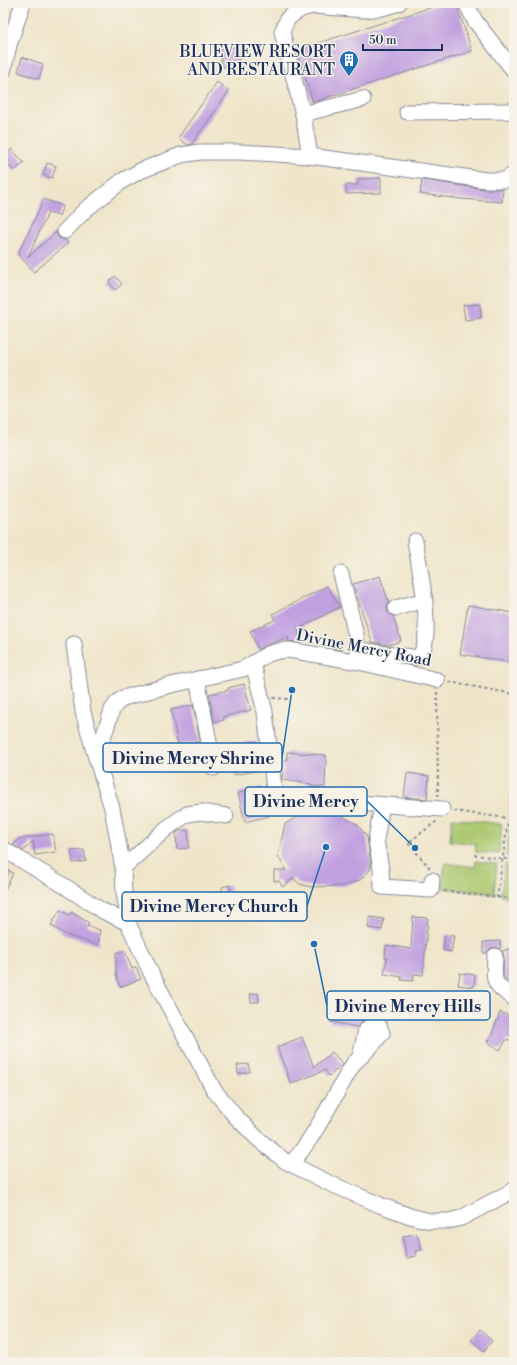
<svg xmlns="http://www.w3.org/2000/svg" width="517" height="1365" font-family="'Libre Bodoni',serif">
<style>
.green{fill:#acc86f;stroke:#647c66}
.building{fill:#c1a0e0}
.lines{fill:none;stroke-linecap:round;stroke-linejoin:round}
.minor-casing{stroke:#868a94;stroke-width:17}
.path{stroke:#868a94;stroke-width:2;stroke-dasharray:3 3;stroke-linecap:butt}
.minor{stroke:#fff;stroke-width:15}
.labels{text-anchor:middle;stroke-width:3;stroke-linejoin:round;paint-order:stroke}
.poi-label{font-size:16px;fill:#1b2f5e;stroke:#f7f3e8;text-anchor:end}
.street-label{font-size:16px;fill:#1b2f5e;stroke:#f7f3e8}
.leader{fill:none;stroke:#1f6fb2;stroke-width:1.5}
.callout-dot{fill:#1f6fb2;stroke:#f7f3e8;stroke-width:1.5}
.callout{fill:#f7f3e8;stroke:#1f6fb2;stroke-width:1.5}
.callout-label{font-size:17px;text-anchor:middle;font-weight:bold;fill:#1b2f5e}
</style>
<rect width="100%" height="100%" fill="#f7f3e8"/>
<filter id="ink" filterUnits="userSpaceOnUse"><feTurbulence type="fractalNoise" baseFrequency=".025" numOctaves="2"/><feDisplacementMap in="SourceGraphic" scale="8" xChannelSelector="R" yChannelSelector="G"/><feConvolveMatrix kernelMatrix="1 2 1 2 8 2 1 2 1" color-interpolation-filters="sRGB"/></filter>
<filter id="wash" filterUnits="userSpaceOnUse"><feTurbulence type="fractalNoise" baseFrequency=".012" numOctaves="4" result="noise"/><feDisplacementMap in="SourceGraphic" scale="16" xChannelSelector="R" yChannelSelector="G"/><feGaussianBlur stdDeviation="0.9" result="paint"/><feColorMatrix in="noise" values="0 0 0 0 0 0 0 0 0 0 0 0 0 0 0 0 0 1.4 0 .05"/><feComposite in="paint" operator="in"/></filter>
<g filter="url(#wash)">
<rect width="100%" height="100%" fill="#f0e5ca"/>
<g class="green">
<polygon points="452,818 502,824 499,854 475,852 476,844 450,841"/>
<polygon points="511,823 514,823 514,857 506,856"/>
<polygon points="476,861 497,864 494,894 442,888 445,863 475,867"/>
<polygon points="505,864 514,865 514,897 501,896"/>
</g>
<g id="blocks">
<g class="building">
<polygon points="445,3 456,3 472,51 313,102 296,50"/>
<polygon points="238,47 239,66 221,67 221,48"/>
<polygon points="22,57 43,64 39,79 18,72"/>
<polygon points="217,82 229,91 192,144 188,145 178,138"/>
<polygon points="12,149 24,163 14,171 3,159 3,157"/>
<polygon points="47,163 56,166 52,178 43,175"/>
<polygon points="381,178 381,193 346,194 346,185 358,185 358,179"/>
<polygon points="422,180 485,189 503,189 502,202 461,199 420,194"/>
<polygon points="43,199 63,206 59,216 48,213 28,257 56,232 59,238 65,240 68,243 34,272 18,254 39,210"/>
<polygon points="115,276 122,284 115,290 109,282"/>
<polygon points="480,304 481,318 465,320 463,305"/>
<polygon points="380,576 389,603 387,606 387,611 393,616 401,641 388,645 372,642 353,584"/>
<polygon points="327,586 340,607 298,629 300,643 288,641 288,637 258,649 250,631 275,620 272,614"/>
<polygon points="468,605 514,613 514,663 460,654"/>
<polygon points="331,641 341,642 340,650 331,648"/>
<polygon points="244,684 251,710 223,717 224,720 214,722 209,694 229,690 228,688"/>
<polygon points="193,705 200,741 178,745 171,710"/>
<polygon points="256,741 262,770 233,775 229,745"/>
<polygon points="287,752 326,755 325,787 311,786 311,784 282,780 284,761 287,760"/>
<polygon points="407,773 429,776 427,799 404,797"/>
<polygon points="262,787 269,816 245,822 238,793"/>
<polygon points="317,811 339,814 358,825 367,837 371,865 370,870 360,880 344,886 311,887 300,884 293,878 283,887 279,881 274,881 274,870 286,870 278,856 285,824 298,816"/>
<polygon points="188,830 189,848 177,849 176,833 179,831"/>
<polygon points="53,834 56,852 35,855 33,841 23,851 13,845 19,839"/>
<polygon points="84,850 86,861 73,863 71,851"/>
<polygon points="3,868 13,873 3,894"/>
<polygon points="230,885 231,894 223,895 222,887"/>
<polygon points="60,910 70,915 71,912 89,923 87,926 100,930 98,945 66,935 51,925"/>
<polygon points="370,917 384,919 382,930 368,928"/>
<polygon points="413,917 428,918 423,975 414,974 413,981 401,980 402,977 384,974 387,958 385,958 386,945 411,949"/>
<polygon points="445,935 454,936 451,952 443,950"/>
<polygon points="500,941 500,949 496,947 491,948 487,953 483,953 483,942"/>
<polygon points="514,947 514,982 507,981 503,976 504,956 502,951"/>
<polygon points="121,951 125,951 132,969 136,967 141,979 120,987 116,974 116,953"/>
<polygon points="460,973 475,975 474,987 458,985"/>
<polygon points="258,993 259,1002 251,1002 250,994"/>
<polygon points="334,996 367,1002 364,1019 358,1027 330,1022"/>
<polygon points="500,1012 514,1018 514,1042 507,1039 500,1050 487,1042 492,1034"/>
<polygon points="302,1037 314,1067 332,1052 343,1064 342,1065 329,1076 325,1070 291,1084 277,1047"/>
<polygon points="248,1064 250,1072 238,1074 237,1065"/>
<polygon points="417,1234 422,1250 415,1251 416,1256 406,1258 403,1236"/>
<polygon points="480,1330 492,1341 484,1351 471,1340"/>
</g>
</g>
</g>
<g filter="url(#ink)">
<use href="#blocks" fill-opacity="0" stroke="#868a94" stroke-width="1"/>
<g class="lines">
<defs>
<g id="minor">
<polyline points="466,3 475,21 514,71"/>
<polyline points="3,71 9,45 23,3"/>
<polyline points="407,112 514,111"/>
<polyline points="303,114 363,99"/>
<polyline points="310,156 303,114 282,32 288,18 301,9 313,6 365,10 382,8 399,3"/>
<polyline points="65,231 85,210 122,181 140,171 181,155 200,152 239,152 310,156 486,180 505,180 514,174"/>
<polyline points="341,574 356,635 359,659"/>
<polyline points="396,608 425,600"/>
<polyline points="74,644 83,712 94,751"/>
<path d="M358,649c16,3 31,6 46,7 4,0 9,2 12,1 22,-6 2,-98 -1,-116"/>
<polyline points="253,663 265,712 275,797 442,809"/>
<polyline points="197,679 214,768"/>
<polyline points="437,680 359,662 289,650 278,651 268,654 243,669 167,686 123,698 116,704 112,710 106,729 101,742 94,751 112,808 123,868 124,893 127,910 128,923 152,975 214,1090 235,1116 258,1139 285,1161 329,1183 380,1205 410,1216 430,1221 449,1221 461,1218 514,1190"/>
<polyline points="382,805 376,840 381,869 382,887 431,890 432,880"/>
<polyline points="3,849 63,885 101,910 128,923"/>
<polyline points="123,868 167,828 187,814 201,812 226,816"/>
<path d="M495,956c-1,27 -4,26 19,42"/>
<path d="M291,1164c26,-30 42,-67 63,-101 10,-9 20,-19 28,-30 -2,-6 -3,-9 -9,-10l-7,7 -6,27"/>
</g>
</defs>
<use href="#minor" class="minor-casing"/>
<g class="path">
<polyline points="449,682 514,694"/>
<polyline points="437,692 438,796"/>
<polyline points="273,698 289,699"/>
<polyline points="454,811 514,819"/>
<polyline points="474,855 514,860"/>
<polyline points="430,868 408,843 437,821"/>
<polyline points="444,891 514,899"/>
<polyline points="497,898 514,780"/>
</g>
<use href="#minor" class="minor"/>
</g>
</g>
<defs>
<symbol id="building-pin" viewBox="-11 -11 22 30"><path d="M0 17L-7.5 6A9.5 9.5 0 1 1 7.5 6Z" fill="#1f6fb2" stroke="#f7f3e8"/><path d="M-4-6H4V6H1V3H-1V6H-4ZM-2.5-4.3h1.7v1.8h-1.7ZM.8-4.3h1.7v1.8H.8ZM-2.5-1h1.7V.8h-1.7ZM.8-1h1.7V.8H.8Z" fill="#fff"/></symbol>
</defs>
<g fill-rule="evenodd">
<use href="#building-pin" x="338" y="49" width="22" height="30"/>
</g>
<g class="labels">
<g class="poi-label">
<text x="335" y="57">BLUEVIEW RESORT<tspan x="335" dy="18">AND RESTAURANT</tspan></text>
</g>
<g class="street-label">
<text transform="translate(364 647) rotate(11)" y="6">Divine Mercy Road</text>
</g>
</g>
<path class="leader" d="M292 690L282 758M415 848L367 801M326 847L307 906M314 944L327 1006"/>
<g class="callout-dot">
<circle cx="292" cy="690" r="4"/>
<circle cx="415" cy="848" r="4"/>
<circle cx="326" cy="847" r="4"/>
<circle cx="314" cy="944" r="4"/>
</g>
<g class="callout">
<rect x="103" y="743" width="179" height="29" rx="4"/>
<rect x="245" y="787" width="122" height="29" rx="4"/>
<rect x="122" y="892" width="185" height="29" rx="4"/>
<rect x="327" y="991" width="163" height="29" rx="4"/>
</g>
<g class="callout-label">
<text x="193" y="764">Divine Mercy Shrine</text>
<text x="306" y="807">Divine Mercy</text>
<text x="214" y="912">Divine Mercy Church</text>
<text x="408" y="1012">Divine Mercy Hills</text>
</g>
<rect width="517" height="1365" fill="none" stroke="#f7f3e8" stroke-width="16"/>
<path d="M363 44v6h79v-6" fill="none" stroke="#1b2f5e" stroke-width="2"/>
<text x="369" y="44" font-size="12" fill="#1b2f5e" stroke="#f7f3e8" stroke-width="3" paint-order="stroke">50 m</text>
</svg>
